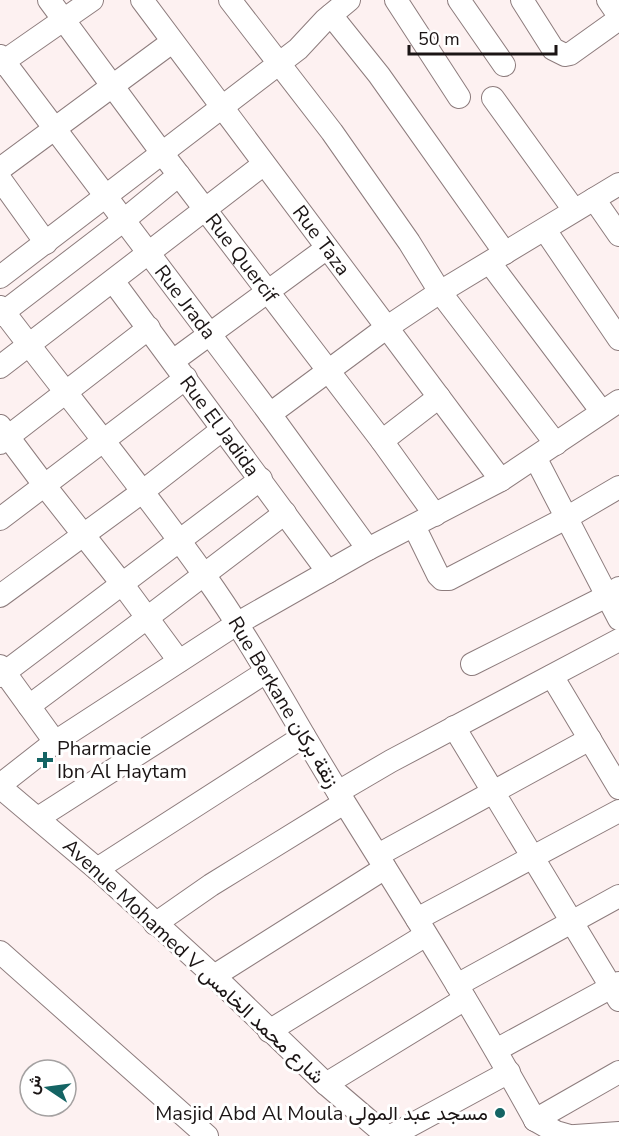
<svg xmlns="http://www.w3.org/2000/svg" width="619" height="1136" font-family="'Nunito Sans',Vazirmatn,sans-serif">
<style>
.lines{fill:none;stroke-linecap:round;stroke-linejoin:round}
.minor-casing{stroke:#8d7c7d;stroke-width:24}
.minor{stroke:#fff;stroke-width:22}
.poi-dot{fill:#146464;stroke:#fff;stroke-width:2}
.labels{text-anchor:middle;stroke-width:6;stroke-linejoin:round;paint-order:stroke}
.street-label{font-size:20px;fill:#1b1515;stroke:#fff}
.poi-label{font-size:20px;fill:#1b1515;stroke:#fff;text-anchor:start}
</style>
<rect width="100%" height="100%" fill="#fdf1f1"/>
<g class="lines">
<defs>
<g id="minor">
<path id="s1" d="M49,0l113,153 220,288 53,74"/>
<path id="s2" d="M142,0l359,480"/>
<polyline points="230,0 332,132 409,242 440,292 556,444"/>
<polyline points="396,0 459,97"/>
<polyline points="459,0 504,65"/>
<polyline points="522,0 553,49 565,55 570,54 619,19"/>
<polyline points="608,0 619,16"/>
<polyline points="331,15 379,75 505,253"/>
<path id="s3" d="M0,56l270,358 98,135"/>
<polyline points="0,64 92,0"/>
<polyline points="493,98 574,210"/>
<polyline points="0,169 172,42"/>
<polyline points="0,179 46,243"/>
<polyline points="594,199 619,235"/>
<polyline points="545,230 619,339"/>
<polyline points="490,263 602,412"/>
<polyline points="0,277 298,49 325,20 349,0"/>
<path id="s4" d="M113,281l215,291"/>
<path d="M0,307c68,90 140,177 205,269 52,73 93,153 141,229 65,104 130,208 189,315"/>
<polyline points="0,315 124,220 179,175"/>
<polyline points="173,361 327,248"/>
<polyline points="0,367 264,164"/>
<polyline points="270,414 386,328 440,292 619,184"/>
<polyline points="0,426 45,486 123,585 179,661"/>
<polyline points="382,441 439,397"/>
<polyline points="0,443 149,328"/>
<polyline points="536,459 619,619"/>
<polyline points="0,519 186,378"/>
<polyline points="414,526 438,575 442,579 449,579 568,517 619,487"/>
<polyline points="0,596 142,492 223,429"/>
<polyline points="472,664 607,596 619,588"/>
<polyline points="0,666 55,742"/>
<polyline points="0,676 261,479"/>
<polyline points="552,676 619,788"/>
<polyline points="29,706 147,618 285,513"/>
<polyline points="454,727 619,1000"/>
<polyline points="0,785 55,742 238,623 368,549 501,480 619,401"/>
<polyline points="0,787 97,869 214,976 326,1084 387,1136"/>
<polyline points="338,792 391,761 619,640"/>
<polyline points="38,818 266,672"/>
<polyline points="378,855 590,739"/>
<polyline points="97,869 304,736"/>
<polyline points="417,919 619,811"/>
<polyline points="155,924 211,885 344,803"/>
<polyline points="0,952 207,1136"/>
<polyline points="214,976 385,868"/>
<polyline points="457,985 619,896"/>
<polyline points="269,1031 426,935"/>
<polyline points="496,1050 619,983"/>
<polyline points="326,1084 465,999"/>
<polyline points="535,1120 619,1072"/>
<polyline points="535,1120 556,1132 570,1136"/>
<polyline points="391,1136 509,1072"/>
<polyline points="575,1136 619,1133"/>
</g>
</defs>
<use href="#minor" class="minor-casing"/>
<use href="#minor" class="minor"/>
</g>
<g class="poi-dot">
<path d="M42 751h6v6h6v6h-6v6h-6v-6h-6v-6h6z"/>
<circle cx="500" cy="1113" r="6"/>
</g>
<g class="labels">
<g class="street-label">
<text dy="7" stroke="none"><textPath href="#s2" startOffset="300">Rue Taza</textPath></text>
<text dy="7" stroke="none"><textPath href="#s1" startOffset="322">Rue Quercif</textPath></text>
<text dy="7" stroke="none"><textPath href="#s3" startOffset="308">Rue Jrada</textPath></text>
<text dy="7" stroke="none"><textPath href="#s4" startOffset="180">Rue El Jadida</textPath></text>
<text transform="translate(284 702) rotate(59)" y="7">Rue Berkane زنقة بركان</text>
<text transform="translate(194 961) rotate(43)" y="7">Avenue Mohamed V شارع محمد الخامس</text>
</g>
<g class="poi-label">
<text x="57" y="755">Pharmacie<tspan x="57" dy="23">Ibn Al Haytam</tspan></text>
<text x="488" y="1120" text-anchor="end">Masjid Abd Al Moula مسجد عبد المولى</text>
</g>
</g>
<g transform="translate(48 1088) rotate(283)"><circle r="28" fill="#ffffff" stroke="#a4a1a1" stroke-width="1.5"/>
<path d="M0-4.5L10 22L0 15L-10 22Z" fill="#146464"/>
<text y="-9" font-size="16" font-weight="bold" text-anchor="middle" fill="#1b1515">ش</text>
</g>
<path d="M409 45v9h147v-9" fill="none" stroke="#1b1515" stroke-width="3"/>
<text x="418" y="45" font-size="18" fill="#1b1515" stroke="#ffffff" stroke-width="4.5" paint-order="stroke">50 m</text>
</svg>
